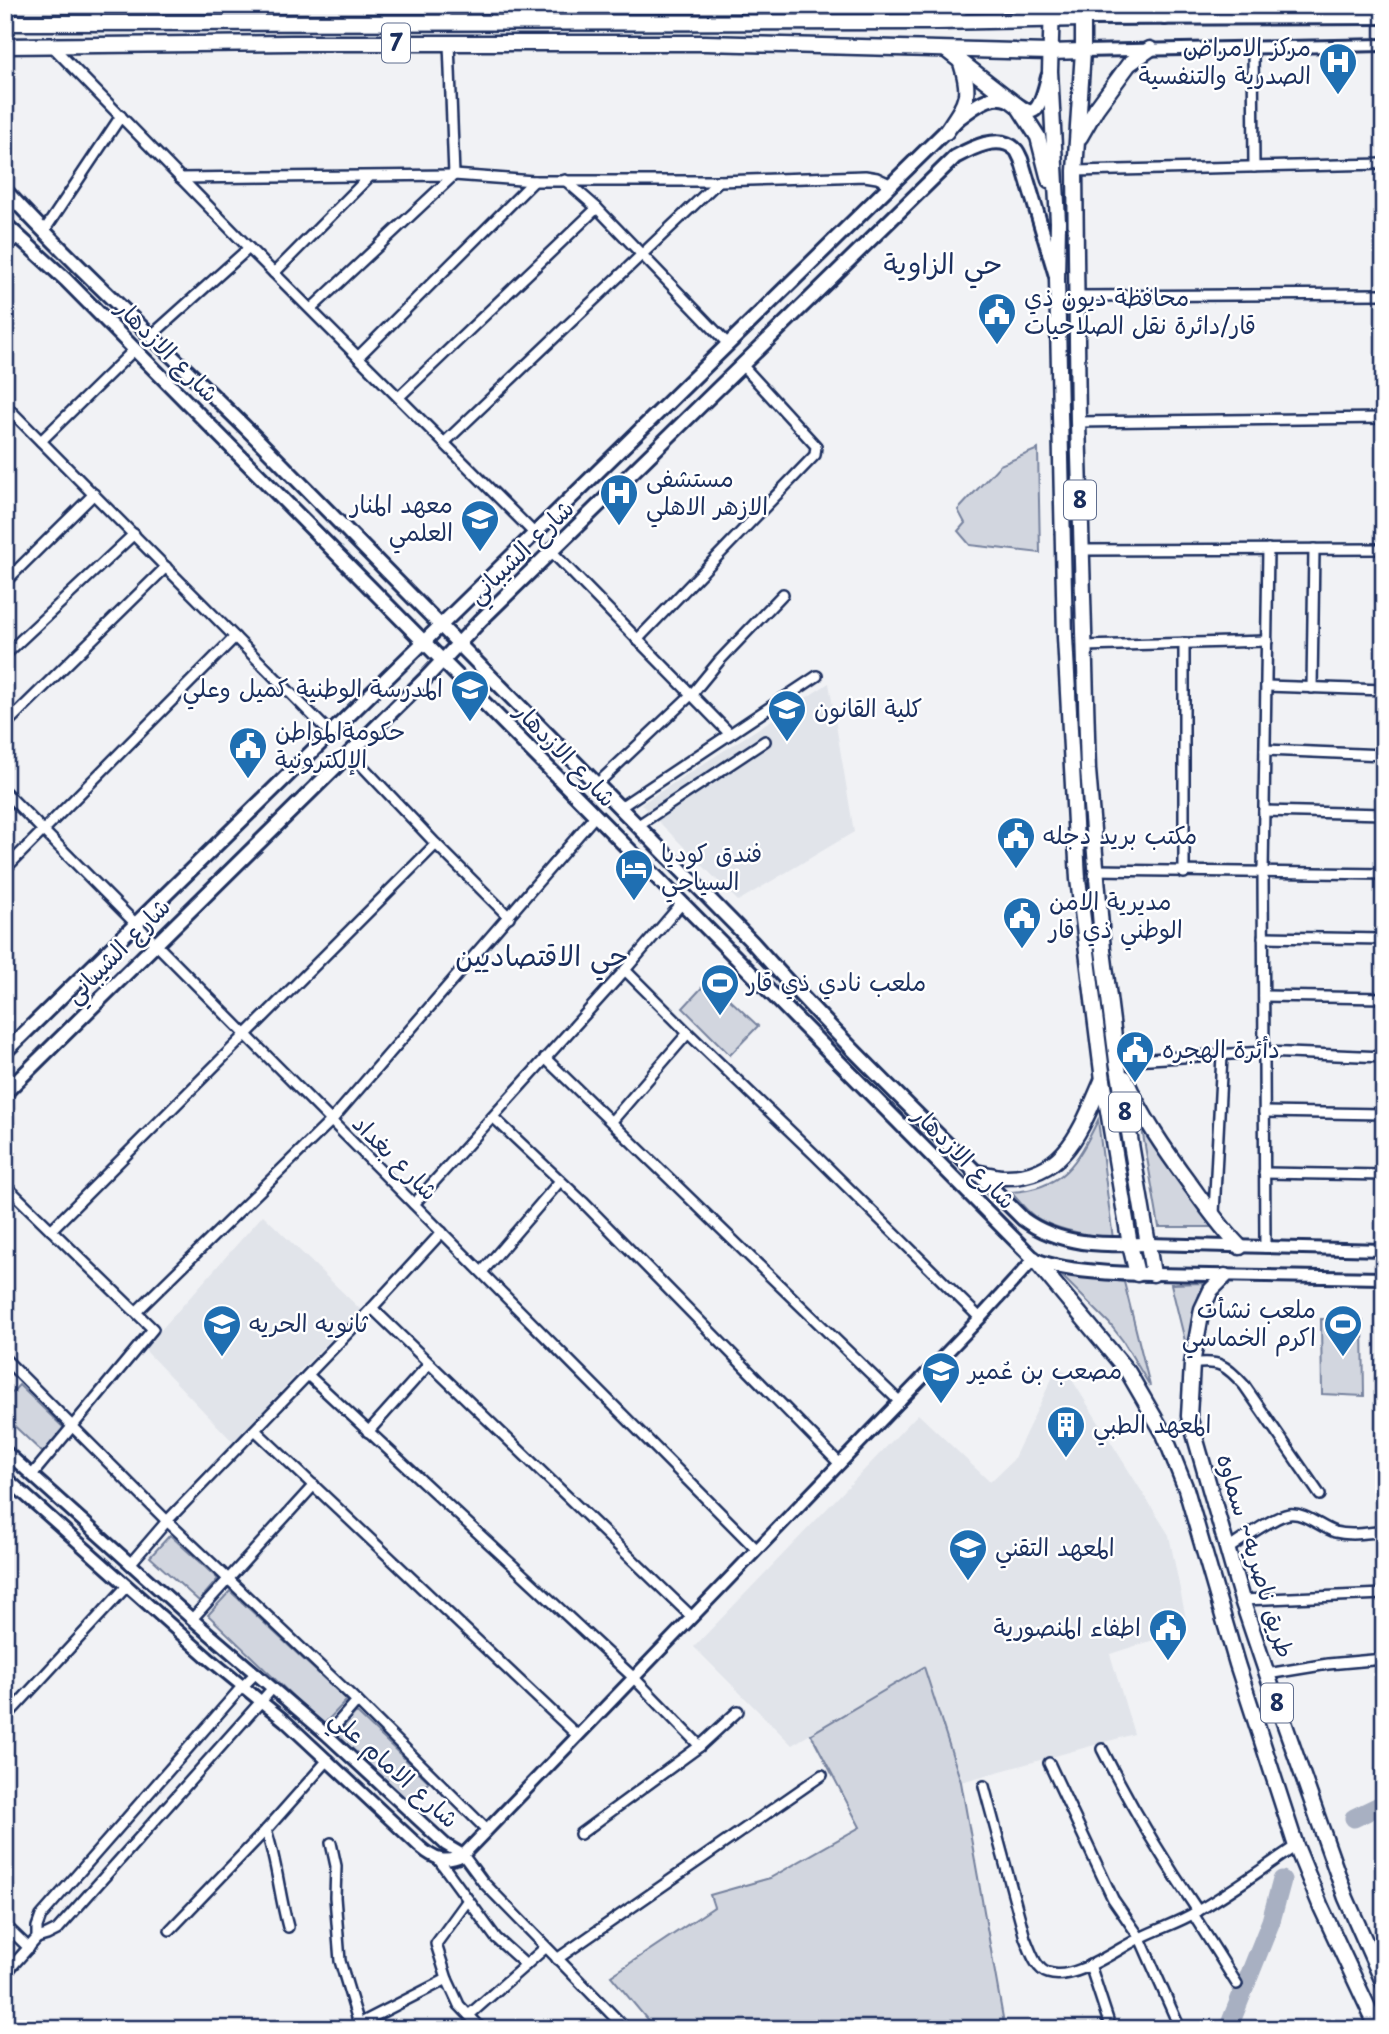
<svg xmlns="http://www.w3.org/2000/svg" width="1389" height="2034" font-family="'Playpen Sans','Playpen Sans Arabic',sans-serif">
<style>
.built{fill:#e1e4ea}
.green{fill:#d2d6df;stroke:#76829e;stroke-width:2}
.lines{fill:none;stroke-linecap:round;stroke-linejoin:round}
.river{stroke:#a8b0c2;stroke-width:19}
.minor-casing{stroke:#1b2f5e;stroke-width:14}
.tertiary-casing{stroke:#1b2f5e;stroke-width:16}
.secondary-casing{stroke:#1b2f5e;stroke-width:18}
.trunk-casing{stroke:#1b2f5e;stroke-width:19}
.minor{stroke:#fff;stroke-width:9}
.tertiary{stroke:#fff;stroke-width:10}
.secondary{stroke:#fff;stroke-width:12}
.trunk{stroke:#fff;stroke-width:14}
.labels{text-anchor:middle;stroke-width:5;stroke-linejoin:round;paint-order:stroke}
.shield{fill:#fff;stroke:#5f6d8e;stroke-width:2}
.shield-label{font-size:23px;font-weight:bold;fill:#1b2f5e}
.poi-label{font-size:24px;fill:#1b2f5e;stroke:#fff;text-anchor:start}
.street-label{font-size:24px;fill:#1b2f5e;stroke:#fff}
.quarter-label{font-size:28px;fill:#1b2f5e;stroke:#fff}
</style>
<rect width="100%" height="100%" fill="#f1f2f5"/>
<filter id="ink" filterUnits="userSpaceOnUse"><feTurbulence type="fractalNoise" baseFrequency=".0143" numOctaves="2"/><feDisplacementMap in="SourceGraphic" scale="14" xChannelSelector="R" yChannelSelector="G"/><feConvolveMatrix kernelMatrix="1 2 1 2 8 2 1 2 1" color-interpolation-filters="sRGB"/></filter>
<g filter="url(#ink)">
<g class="built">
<polygon points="829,683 854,832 738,901 641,804"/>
<polygon points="263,1215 361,1310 302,1368 234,1443 144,1349"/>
<polygon points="1058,1366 1069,1375 1169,1535 1188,1629 1110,1654 1134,1734 961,1782 924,1667 792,1745 694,1647 918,1414 990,1482 1013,1460"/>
</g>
<g class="green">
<polygon points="1038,449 1040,553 970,545 958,531 965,523 958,510 1000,465"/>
<polygon points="709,980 758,1026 730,1055 683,1008"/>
<path d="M1098,1120l15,119c-27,-5 -56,-8 -79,-23 -8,-6 -16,-16 -23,-24 52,-3 66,-29 87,-72z"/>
<polygon points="1141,1123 1212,1227 1159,1227"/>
<polygon points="1058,1272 1124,1282 1150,1386 1123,1341 1109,1323"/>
<polygon points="1203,1283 1193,1313 1187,1349 1171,1284"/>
<polygon points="1321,1319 1363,1321 1364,1396 1322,1394"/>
<polygon points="19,1385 66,1430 44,1454 5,1417 5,1400"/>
<polygon points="170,1535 218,1579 199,1601 150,1557"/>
<polygon points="230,1591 347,1700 323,1725 208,1615"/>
<polygon points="924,1667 961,1782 1005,2029 655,2029 611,1976 714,1907 710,1895 770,1878 860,1827 811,1734"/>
<polygon points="356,1712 429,1782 407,1804 336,1735"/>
</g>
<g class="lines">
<g class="river">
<polyline points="1354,1818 1381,1805 1384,1807"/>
<polyline points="1228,2029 1271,1921 1282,1880"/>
</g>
<defs>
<g id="minor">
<polyline points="445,5 446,23"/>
<polyline points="1235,5 1236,18"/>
<polyline points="96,22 96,5"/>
<polyline points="52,46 249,248 535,534"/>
<polyline points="1253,47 1254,167"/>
<polyline points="1075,171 1384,164"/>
<polyline points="180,178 454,175 534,181 719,181 865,176 877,178 892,185"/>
<polyline points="565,180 597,208 728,344"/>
<polyline points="44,231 121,116"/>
<polyline points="5,247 19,237"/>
<polyline points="274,273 369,177"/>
<polyline points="1077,296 1384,294"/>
<polyline points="311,309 454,175 449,43"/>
<polyline points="152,335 249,248"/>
<polyline points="358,357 534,181"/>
<polyline points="399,397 597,208"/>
<polyline points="5,405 330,733"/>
<polyline points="1078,422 1384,418"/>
<polyline points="41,441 135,349"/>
<polyline points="445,442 719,181"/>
<polyline points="1082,550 1384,549"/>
<polyline points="551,551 729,733"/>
<polyline points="5,582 94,494"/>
<polyline points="637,640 815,455 816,446 742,365"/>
<polyline points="1084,646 1267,641"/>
<polyline points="5,655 134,534"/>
<polyline points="1266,686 1384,690"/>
<polyline points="1312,688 1314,549"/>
<polyline points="5,725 166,567"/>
<polyline points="1265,750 1384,755"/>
<polyline points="349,752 436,844 509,917"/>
<polyline points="597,784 692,694 720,660 783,594"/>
<polyline points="5,792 757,1550"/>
<polyline points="619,808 817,676"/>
<polyline points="1264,811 1384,814"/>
<polyline points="637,826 765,741"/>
<polyline points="5,869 235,637"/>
<polyline points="1095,870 1384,874"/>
<polyline points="1184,873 1184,643"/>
<polyline points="1263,937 1384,939"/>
<polyline points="625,970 688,1033 816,1156 980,1318"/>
<polyline points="1264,996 1384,998"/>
<polyline points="545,1058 900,1402"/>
<polyline points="1117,1061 1264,1052 1384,1057"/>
<polyline points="1264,1112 1384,1114"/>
<polyline points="493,1117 583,1202 840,1464"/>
<polyline points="612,1121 688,1033"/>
<polyline points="1264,1173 1384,1175"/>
<polyline points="5,1185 153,1329 32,1475"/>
<polyline points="414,1204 625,970 682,903"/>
<polyline points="1214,1214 1222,1055"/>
<polyline points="51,1230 436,844"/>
<polyline points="1265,1247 1263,873 1268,549"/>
<polyline points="482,1272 560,1181"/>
<polyline points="372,1308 692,1617"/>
<polyline points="136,1312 331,1121 595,816"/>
<polyline points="5,1359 167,1521 357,1701 487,1830"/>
<path d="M1192,1364c27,-4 34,1 52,21l76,110"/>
<polyline points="308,1375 634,1678 700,1746"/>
<polyline points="255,1430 578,1736"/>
<polyline points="368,1432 429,1364"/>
<path d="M1228,1549c14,-9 46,-33 61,-35 16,-2 31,13 46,18 15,4 33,1 49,-1"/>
<polyline points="130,1564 167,1521 372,1308 442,1232"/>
<polyline points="1242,1600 1384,1594"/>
<polyline points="192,1619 314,1485"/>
<polyline points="1267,1674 1328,1664 1384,1659"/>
<polyline points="5,1718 127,1586"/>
<polyline points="327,1735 357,1701"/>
<path d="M1102,1749c29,58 60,109 96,162"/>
<polyline points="1049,1763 1113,1899 1140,1938 1178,2024"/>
<path d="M984,1786l41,152c5,11 10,31 23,35 27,9 70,-25 94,-36 18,-9 38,-15 54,-25 35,-20 67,-44 100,-66"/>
<path d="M266,1830c11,32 13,64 22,97"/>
<polyline points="580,1834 700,1746 738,1711"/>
<polyline points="331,1843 336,1866 335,1897 340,1961 359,2024 447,1979"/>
<polyline points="463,1855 483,1882 626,2029"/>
<polyline points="439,1860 496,1938 526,1965"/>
<polyline points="468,1900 436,1944 447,1979 459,2005 482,2029"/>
<polyline points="1193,1914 1237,1984"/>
<polyline points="5,1925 29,1948"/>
<polyline points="170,1930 266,1830 328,1760"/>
<polyline points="37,1938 47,1935 57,1930 272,1689"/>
<polyline points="557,1959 822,1775"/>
<polyline points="1090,1965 1111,2029"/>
<polyline points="5,1974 37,1938 37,1927 41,1916 240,1689 255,1674"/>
<polyline points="469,2015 545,1948"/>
</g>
<g id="tertiary">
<polyline points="1083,19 1384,18"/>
<polyline points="1083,51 1384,45"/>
<polyline points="1147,1244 1384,1250"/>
<polyline points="1153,1274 1384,1278"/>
<polyline points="5,1451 192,1619 327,1735 446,1845 463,1855"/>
<path d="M5,1477l203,181 77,63 135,126c14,12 25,17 43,8l517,-537 54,-59"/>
</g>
<g id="secondary">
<polyline points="1149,5 1165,18"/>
<path d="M5,190c78,85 165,162 246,243 168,169 334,340 501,509 86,97 180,186 271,277 37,27 80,26 124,25"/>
<path d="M5,224l61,56 968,979c26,13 89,15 119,15"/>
<path d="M5,1052l954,-934c10,-7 22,-18 35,-20 31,-4 38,44 54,-21"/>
<path d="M5,1093l421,-415 54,-57 475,-464c15,-8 44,-24 60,-8 3,2 4,7 6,10l35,117"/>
</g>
<g id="trunk">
<polyline points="1052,5 1050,71 1058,222 1057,279 1065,637 1078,879 1103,1080 1130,1245 1137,1274"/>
<polyline points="1083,5 1083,51 1075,171 1078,422 1088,770 1103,950 1117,1061 1153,1274"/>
<polyline points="940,21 965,5"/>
<polyline points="5,23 937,22 1083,19"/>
<polyline points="5,46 292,43 705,43 1050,52 1083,51"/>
<polyline points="946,50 1018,106 1038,137 1049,180"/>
<path d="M946,132c21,-31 26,-36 14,-72"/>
<polyline points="1080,137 1096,109 1129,64 1150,49"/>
<path d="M1125,1078c17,39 40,72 65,106 16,22 31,44 50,63"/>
<path d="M974,1172c9,1 18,4 27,5 64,3 80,-48 101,-96"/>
<polyline points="1034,1259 1128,1372 1164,1434 1186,1489 1237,1664 1296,1846 1321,1907 1378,2029"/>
<polyline points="1225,1276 1211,1290 1202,1309 1192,1364 1189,1416 1242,1600 1267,1674 1346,1898 1384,1984"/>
</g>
</defs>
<use href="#minor" class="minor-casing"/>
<use href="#tertiary" class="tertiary-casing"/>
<use href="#secondary" class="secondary-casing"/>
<use href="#trunk" class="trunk-casing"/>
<use href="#minor" class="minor"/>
<use href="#tertiary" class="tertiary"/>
<use href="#secondary" class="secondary"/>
<use href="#trunk" class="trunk"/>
</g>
</g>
<defs>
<symbol id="hospital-pin" viewBox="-11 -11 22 30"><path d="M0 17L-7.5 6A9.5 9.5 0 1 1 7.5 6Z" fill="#1f6fb2" stroke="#fff"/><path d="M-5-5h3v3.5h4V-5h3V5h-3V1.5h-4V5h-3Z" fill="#fff"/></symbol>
<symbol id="civic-pin" viewBox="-11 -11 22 30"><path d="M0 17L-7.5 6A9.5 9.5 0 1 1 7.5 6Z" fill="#1f6fb2" stroke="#fff"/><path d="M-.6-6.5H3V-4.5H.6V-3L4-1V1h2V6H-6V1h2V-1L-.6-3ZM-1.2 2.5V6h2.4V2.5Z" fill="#fff"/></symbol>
<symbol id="school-pin" viewBox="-11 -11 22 30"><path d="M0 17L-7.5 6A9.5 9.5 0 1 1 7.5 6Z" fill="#1f6fb2" stroke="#fff"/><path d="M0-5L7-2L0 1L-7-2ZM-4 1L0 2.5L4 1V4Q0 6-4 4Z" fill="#fff"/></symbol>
<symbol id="university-pin" viewBox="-11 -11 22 30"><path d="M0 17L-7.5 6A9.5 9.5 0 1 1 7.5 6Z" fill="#1f6fb2" stroke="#fff"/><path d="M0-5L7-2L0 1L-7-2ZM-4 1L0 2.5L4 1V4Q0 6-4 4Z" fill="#fff"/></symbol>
<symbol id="hotel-pin" viewBox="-11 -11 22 30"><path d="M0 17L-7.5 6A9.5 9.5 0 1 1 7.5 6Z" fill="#1f6fb2" stroke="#fff"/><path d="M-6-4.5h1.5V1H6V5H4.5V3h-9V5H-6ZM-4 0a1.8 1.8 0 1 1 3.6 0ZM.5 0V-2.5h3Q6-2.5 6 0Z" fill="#fff"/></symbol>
<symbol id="stadium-pin" viewBox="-11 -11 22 30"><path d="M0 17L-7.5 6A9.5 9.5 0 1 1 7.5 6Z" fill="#1f6fb2" stroke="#fff"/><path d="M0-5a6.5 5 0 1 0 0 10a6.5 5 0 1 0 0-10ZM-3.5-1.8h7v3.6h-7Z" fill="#fff"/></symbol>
<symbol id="building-pin" viewBox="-11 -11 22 30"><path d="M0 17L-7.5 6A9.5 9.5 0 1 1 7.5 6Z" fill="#1f6fb2" stroke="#fff"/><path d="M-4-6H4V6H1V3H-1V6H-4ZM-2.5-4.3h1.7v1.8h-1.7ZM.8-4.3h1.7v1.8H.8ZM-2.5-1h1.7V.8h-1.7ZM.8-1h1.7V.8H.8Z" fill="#fff"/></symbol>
</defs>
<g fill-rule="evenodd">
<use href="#hospital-pin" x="1316" y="40" width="44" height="60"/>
<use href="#civic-pin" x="975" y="290" width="44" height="60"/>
<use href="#hospital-pin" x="597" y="471" width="44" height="60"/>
<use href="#school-pin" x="458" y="497" width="44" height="60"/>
<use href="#school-pin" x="448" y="667" width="44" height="60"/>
<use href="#university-pin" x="765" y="687" width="44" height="60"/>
<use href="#civic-pin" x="226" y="724" width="44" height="60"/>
<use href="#civic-pin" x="994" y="814" width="44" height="60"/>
<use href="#hotel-pin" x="612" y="846" width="44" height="60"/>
<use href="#civic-pin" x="1000" y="894" width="44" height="60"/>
<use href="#stadium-pin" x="698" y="961" width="44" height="60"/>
<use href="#civic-pin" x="1113" y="1028" width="44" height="60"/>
<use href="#school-pin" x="200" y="1302" width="44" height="60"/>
<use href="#stadium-pin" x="1321" y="1302" width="44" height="60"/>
<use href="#school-pin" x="919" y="1349" width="44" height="60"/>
<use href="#building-pin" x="1044" y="1403" width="44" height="60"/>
<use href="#university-pin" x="946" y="1526" width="44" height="60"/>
<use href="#civic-pin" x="1146" y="1606" width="44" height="60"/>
</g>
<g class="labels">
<g class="shield">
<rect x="382" y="23.5" width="28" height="39" rx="5"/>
<rect x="1064" y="480.5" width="32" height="39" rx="5"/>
<rect x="1109" y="1092.5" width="32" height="39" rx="5"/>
<rect x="1261" y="1683.5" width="32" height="39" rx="5"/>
</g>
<g class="shield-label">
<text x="396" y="51">7</text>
<text x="1080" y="508">8</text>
<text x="1125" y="1120">8</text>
<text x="1277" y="1711">8</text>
</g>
<g class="poi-label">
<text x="1311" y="56" text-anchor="end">مركز الامراض<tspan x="1311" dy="28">الصدرية والتنفسية</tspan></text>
<text x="1024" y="306">محافظة ديون ذي<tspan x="1024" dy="28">قار/دائرة نقل الصلاحيات</tspan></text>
<text x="646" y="487">مستشفى<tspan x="646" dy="28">الازهر الاهلي</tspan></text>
<text x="453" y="513" text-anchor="end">معهد المنار<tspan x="453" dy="28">العلمي</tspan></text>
<text x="443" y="697" text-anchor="end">المدرسة الوطنية كميل وعلي</text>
<text x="814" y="717">كلية القانون</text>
<text x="275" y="740">حكومةالمواطن<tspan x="275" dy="28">الإلكترونية</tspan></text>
<text x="1043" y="844">مكتب بريد دجله</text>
<text x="661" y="862">فندق كوديا<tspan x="661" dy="28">السياحي</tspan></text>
<text x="1049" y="910">مديرية الامن<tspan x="1049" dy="28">الوطني ذي قار</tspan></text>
<text x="747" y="991">ملعب نادي ذي قار</text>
<text x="1162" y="1058">دأئرة الهجره</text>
<text x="1316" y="1318" text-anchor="end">ملعب نشأت<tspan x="1316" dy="28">اكرم الخماسي</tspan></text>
<text x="249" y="1332">ثانويه الحريه</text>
<text x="968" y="1379">مصعب بن عُمير</text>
<text x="1093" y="1433">المعهد الطبي</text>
<text x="995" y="1556">المعهد التقني</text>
<text x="1141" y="1636" text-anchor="end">اطفاء المنصورية</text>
</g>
<g class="street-label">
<text transform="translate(167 351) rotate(45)" y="8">شارع الازدهار</text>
<text transform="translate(521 552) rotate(-44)" y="8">شارع الشيباني</text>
<text transform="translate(565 755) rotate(46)" y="8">شارع الازدهار</text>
<text transform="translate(118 951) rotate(-45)" y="8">شارع الشيباني</text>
<text transform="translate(395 1158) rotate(45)" y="8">شارع بغداد</text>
<text transform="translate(964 1158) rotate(45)" y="8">شارع الازدهار</text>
<text transform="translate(1255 1556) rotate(73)" y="8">طريق ناصريه~ سماوه</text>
<text transform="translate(394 1769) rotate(42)" y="8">شارع الامام علي</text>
</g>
<g class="quarter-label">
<text x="943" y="274">حي الزاوية</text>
<text x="542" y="966">حي الاقتصاديين</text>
</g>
</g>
<rect width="1389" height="2034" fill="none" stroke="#fff" stroke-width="28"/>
<rect x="14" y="14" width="1361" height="2006" fill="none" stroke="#1b2f5e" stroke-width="2.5" filter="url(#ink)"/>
</svg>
